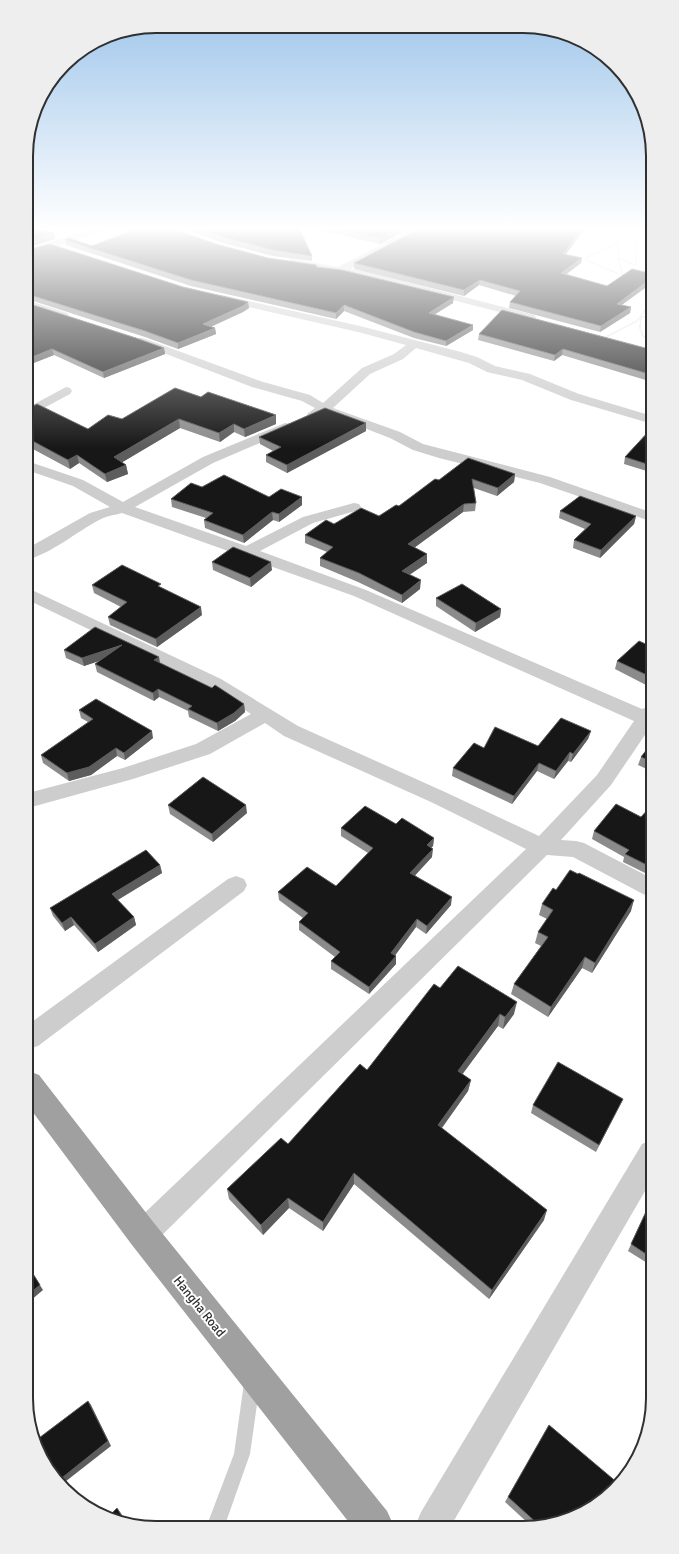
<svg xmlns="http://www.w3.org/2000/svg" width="679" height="1554" font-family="Signika,sans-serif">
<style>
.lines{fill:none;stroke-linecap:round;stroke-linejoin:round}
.path{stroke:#cdcdcd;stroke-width:1.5;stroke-dasharray:1 1;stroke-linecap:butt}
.service{fill:#cdcdcd;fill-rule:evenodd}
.minor{fill:#cdcdcd;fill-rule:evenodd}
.trunk{fill:#a0a0a0;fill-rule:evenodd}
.wall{fill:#8b8b8b}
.shaded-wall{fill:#5d5d5d}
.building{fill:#171717;stroke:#5d5d5d}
.labels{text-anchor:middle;stroke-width:4;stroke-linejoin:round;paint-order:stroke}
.near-street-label{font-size:13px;fill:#303030;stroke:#fff}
.rim{fill:none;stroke:#303030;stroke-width:2}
</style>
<rect width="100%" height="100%" fill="#fff"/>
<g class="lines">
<g class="path">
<path d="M621,230l1,7c-10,11 -22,14 -35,20l-1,3 37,16 -5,-18 17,7c2,-13 4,-25 -6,-35"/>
<polyline points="599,231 609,233 620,240"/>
<polyline points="618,258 619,243"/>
<polyline points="649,315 641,318 640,328 643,336 649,339"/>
<polyline points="604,338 637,321 649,305"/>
</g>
<polygon class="service" points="252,1375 258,1377 260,1383 250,1454 225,1525 207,1525 234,1454 244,1383 246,1377"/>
<g class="minor">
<polygon points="89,230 104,230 102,232 27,255 27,249"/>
<polygon points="410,230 423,230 350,269 367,272 534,315 536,317 534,319 530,320 367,278 291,265 286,262 291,259 338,267"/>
<polygon points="222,295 360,326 461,352 477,357 495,366 530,374 579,394 649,415 649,423 571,400 522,380 487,372 469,363 416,348 403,359 370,374 333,408 400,432 423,444 550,477 650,512 650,521 540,483 439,458 413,450 390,438 325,413 314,418 309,417 307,414 315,408 302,401 252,387 135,342 133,340 135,338 143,338 260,381 310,395 323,403 362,368 394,354 406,345 358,332 218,300 217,298 218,296"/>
<polygon points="27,300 67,313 69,315 63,318 27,307"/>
<polygon points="66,387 70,388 72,391 70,394 27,417 27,408"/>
<path d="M285,423l5,1 2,3 -2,3 -77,33 -78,44 111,39 57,-29 51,-14 5,1 2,3 -2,3 -46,13 -53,28 106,39 276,119 8,-3 1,20 -40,59 -50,55 15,1 8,2 67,35v19l-8,-3 -70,-37 -26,-2 -394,389 -10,4 -10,-4 -4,-10 4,-10 393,-375 -95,-47 -147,-66 -19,-13 -55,31 -77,25 -105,29v-15l95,-25 73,-24 55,-30 -42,-27 -181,-87v-11l6,2 187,88 77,47 147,66 94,44 58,-61 37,-54 -280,-125 -232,-83c-7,2 -16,3 -23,7 -21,11 -50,35 -71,39v-11l62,-35 20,-6 -37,-21 -46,-16v-9l56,19 40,22 80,-45z"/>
<polygon points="236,876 244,879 247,885 244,891 38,1046 29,1049 29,1024 228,879"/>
<polygon points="652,1140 652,1179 452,1524 416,1524 421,1512 642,1144"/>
</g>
<polygon class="trunk" points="29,1071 39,1075 154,1223 387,1511 393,1524 351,1525 132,1245 29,1107"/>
</g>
<g class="wall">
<polygon points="188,230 300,230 312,256 312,261 273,256 223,243"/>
<polygon points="319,230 407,230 380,244"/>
<polygon points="584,230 566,254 582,258 581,263 566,274 607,286 649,273 649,285 622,305 631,307 630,313 600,332 509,308 510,302 516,296 479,285 464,296 354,269 354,263"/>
<polygon points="65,240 92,246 216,244 268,258 317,267 453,303 435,314 473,330 446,346 414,338 344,311 336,319 191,286 66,245"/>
<polygon points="27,250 248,302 249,308 243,312 211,327 215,328 216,334 178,349 145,337 27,299"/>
<polygon points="27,303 164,348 165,354 104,378 54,355 31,364 27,362"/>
<polygon points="479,334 649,349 649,381 562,355 554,361 478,340"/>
<polygon points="175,388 276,424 245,437 234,432 220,442 180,428 122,462 126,465 128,474 107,482 79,463 70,469 31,448 27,450 27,409 88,429 122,419"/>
<polygon points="650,430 650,472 624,464 625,457"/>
<polygon points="366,431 287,473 266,462 266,455 273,451 260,444 259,437"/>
<polygon points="515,474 514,482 497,496 474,488 476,503 475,511 463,512 414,548 427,554 427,563 409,574 420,589 402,603 358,582 320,566 320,558 327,552 305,543 305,535 334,524 379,516 399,506 439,480"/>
<polygon points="202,487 269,497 302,505 279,522 273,520 244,543 205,528 204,520 206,518 172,507 171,499"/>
<polygon points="650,498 650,509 646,508 647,501"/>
<polygon points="560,511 636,516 634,524 600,558 573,548 574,540 585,529 559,518"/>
<polygon points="212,562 272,570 251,587 213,570"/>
<polygon points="92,585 162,588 202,615 157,647 110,625 108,617 121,607 94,593"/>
<polygon points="436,598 501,609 500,617 475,632 436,606"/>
<polygon points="650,646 650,681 646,685 615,669 617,661"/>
<polygon points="64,650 159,657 160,663 244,704 245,712 235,721 218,731 189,717 188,711 159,697 154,701 97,672 95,664 99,661 84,666 66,658"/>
<polygon points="79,710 153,738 125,760 117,756 91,775 69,781 43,763 41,755 88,722 81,718"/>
<polygon points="591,731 588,739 571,762 568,761 554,779 537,771 512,804 452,776 453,768 484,748 538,746"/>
<polygon points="651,744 651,771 638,765 641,757"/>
<polygon points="168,805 247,813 213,842 170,814"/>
<polygon points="651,806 651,876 623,862 624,857 592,839 594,831 641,817"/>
<polygon points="396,824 434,838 433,846 431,848 432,857 415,875 451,905 426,934 416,927 395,955 396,956 396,964 369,994 331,969 331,961 335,957 299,930 299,922 303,918 279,900 278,892 336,886 368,853 341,836 341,828"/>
<polygon points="160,865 162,873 118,900 134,917 136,925 98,952 74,925 65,931 53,916 50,908"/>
<polygon points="556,890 631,911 592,973 582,968 548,1017 511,994 514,984 541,946 535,943 538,932 547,919 539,915 542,904"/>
<polygon points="440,988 514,1014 503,1029 498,1026 462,1074 471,1080 468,1091 442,1128 544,1220 489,1299 354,1184 323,1231 289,1208 263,1235 229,1199 227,1189 288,1144 367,1070"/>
<polygon points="623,1099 596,1152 531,1113 533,1105"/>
<polygon points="652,1185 652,1191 650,1190"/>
<polygon points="652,1198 652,1266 628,1251"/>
<polygon points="549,1425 557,1524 529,1524 505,1502"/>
</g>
<g class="shaded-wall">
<polygon points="397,230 407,230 380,244 380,238"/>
<polygon points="581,230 584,230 562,259 563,254"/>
<polygon points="54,233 55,239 27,248 27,242"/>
<polygon points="582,258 581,263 560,279 561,273"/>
<polygon points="480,280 479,285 464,296 464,290"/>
<polygon points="649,280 649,285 616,309 617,304"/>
<polygon points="454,297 453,303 429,318 429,313"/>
<polygon points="248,302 249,308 243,312 203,330 203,324"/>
<polygon points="344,305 344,311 336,319 336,313"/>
<polygon points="631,307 630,313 600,332 601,326"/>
<polygon points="473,325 473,330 446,346 446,341"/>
<polygon points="215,328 216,334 178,349 178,343"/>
<polygon points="164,348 165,354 104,378 103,372"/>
<polygon points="52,349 54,355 31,364 30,358"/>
<polygon points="563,349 562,355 554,361 555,355"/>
<polygon points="276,415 276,424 245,437 244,429"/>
<polygon points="179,419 180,428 116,466 114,457"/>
<polygon points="366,423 366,431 287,473 287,465"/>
<polygon points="234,424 234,432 220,442 219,433"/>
<polygon points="29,439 31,448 27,450 27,441"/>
<polygon points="77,455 79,463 70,469 68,460"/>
<polygon points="126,465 128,474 107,482 105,474"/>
<polygon points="515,474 514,482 497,496 498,488"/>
<polygon points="302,497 302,505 279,522 279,514"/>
<polygon points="464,504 463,512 407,553 408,544"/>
<polygon points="272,512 273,520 244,543 243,535"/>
<polygon points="636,516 634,524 600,558 601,550"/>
<polygon points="32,518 34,526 28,530 28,520"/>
<polygon points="427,554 427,563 402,580 402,571"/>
<polygon points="271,562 272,570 251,587 250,578"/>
<polygon points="421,580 420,589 402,603 402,595"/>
<polygon points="201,607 202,615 157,647 156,639"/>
<polygon points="501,609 500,617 475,632 476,623"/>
<polygon points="122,645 123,653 84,666 82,658"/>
<polygon points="159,657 160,665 154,660"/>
<polygon points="31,674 33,683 28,684 28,675"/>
<polygon points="650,675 650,681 646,685 649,676"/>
<polygon points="158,689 159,697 154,701 153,693"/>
<polygon points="244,704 245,712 235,721 218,731 217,723"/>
<polygon points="152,731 153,738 125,760 124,753"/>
<polygon points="591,731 588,739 571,762 573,754"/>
<polygon points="116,748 117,756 91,775 69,781 67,773"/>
<polygon points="570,752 568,761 554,779 556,771"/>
<polygon points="539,763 537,771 512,804 514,796"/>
<polygon points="246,805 247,813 213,842 212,834"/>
<polygon points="434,838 433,846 426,853 427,845"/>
<polygon points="433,849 432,857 410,881 410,873"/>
<polygon points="160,865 162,873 114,902 112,894"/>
<polygon points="452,897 451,905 426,934 427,926"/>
<polygon points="634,900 631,911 592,973 595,963"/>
<polygon points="71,917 74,925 65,931 62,923"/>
<polygon points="134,917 136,925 98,952 95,944"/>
<polygon points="417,919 416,927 391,961 391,953"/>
<polygon points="396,956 396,964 369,994 369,987"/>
<polygon points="585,957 582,968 548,1017 551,1007"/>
<polygon points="517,1002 514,1014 503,1029 505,1017"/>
<polygon points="500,1014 498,1026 456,1083 458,1071"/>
<polygon points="471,1080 468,1091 436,1136 438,1125"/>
<polygon points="354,1173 354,1184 323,1231 323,1222"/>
<polygon points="288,1198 289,1208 263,1235 261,1225"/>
<polygon points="547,1210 544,1220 489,1299 492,1290"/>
<polygon points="30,1269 43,1290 30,1301"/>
<polygon points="88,1401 91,1405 111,1446 61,1485 58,1481"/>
<polygon points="117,1508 120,1512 128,1524 126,1523"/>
</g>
<g class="building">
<polygon points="27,230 44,230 54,233 27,242"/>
<polygon points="133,230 176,230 216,244 268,258 316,265 317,267 342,270 454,297 429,313 473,325 446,341 414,332 344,305 336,313 191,280 65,240 69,238 92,246"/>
<polygon points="202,230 300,230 312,256 273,250 223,237"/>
<polygon points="342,230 397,230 380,238"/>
<polygon points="417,230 581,230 563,254 582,258 561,273 607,286 632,269 649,273 649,280 617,304 631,307 601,326 510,302 520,291 480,280 464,290 354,263"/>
<polygon points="50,244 183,287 248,302 243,306 203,324 215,328 178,343 145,331 27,294 27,250"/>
<polygon points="27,303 136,338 164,348 103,372 52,349 30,358 27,357"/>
<polygon points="502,310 649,349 649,374 563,349 555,355 479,334"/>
<polygon points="175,388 201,397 208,392 276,415 244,429 234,424 219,433 179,419 114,457 126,465 105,474 77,455 68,460 29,439 27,441 27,409 37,404 88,429 108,415 122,419"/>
<polygon points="325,408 366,423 287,465 266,455 281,447 259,437"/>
<polygon points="650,430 650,465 625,457"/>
<polygon points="468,458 515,474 498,488 472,479 476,503 464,504 408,544 427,554 402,571 421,580 402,595 359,573 320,558 333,547 305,535 326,520 334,524 361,508 379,516 396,505 399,506 435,479 439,480"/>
<polygon points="224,475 269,497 281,489 302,497 279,514 272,512 243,535 204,520 213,513 171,499 191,483 202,487"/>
<polygon points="580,496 636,516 601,550 574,540 591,524 560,511"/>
<polygon points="28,516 32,518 28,520"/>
<polygon points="233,547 271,562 250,578 212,562"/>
<polygon points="122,565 161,584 158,586 201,607 156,639 108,617 127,602 92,585"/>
<polygon points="462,584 501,609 476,623 436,598"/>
<polygon points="95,627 159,657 154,660 212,688 215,685 244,704 234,713 217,723 188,709 192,706 158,689 153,693 95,664 122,645 82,658 64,650"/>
<polygon points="639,641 650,646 650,675 649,676 617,661"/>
<polygon points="28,668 31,674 28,675"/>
<polygon points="96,699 152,731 124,753 116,748 89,767 67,773 41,755 93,719 79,710"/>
<polygon points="561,718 591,731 573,754 570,752 556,771 539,763 514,796 453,768 474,743 484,748 495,727 538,746"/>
<polygon points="651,744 651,761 641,757"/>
<polygon points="203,777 246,805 212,834 168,805"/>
<polygon points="616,804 641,817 651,806 651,867 625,854 629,850 594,831"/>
<polygon points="365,806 396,824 402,818 434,838 427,845 433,849 410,873 452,897 427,926 417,919 391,953 396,956 369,987 331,961 340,952 299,922 308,913 278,892 307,867 336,886 373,848 341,828"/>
<polygon points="146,850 160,865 112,894 134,917 95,944 71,917 62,923 50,908"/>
<polygon points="570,870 578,874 579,873 634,900 595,963 585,957 551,1007 514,984 548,937 538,932 553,910 542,904 553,888 556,890"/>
<polygon points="458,966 517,1002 505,1017 500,1014 458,1071 471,1080 438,1125 547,1210 492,1290 354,1173 323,1222 288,1198 261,1225 227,1189 281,1138 288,1144 360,1064 367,1070 434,984 440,988"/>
<polygon points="558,1062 623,1099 599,1145 533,1105"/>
<polygon points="652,1199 652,1258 631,1244"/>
<polygon points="30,1269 40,1285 30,1293"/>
<polygon points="88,1401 108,1441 58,1481 48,1469 35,1441"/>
<polygon points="549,1425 619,1484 596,1506 557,1524 538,1524 508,1497"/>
<polygon points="117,1508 126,1523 110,1515"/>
</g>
<linearGradient id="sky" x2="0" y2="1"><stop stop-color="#9cc4ea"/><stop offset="0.51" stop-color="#fff"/><stop offset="1" stop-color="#fff" stop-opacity="0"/></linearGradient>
<rect width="679" height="448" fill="url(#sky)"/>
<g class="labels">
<g class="near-street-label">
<text transform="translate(200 1306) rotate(51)" y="5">Hangha Road</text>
</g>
</g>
<path d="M0 0H679V1554H0ZM156 33H523A123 123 0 0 1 646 156V1398A123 123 0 0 1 523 1521H156A123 123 0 0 1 33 1398V156A123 123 0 0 1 156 33Z" fill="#eee" fill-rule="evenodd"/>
<path class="rim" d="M156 33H523A123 123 0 0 1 646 156V1398A123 123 0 0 1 523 1521H156A123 123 0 0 1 33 1398V156A123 123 0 0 1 156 33Z"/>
</svg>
